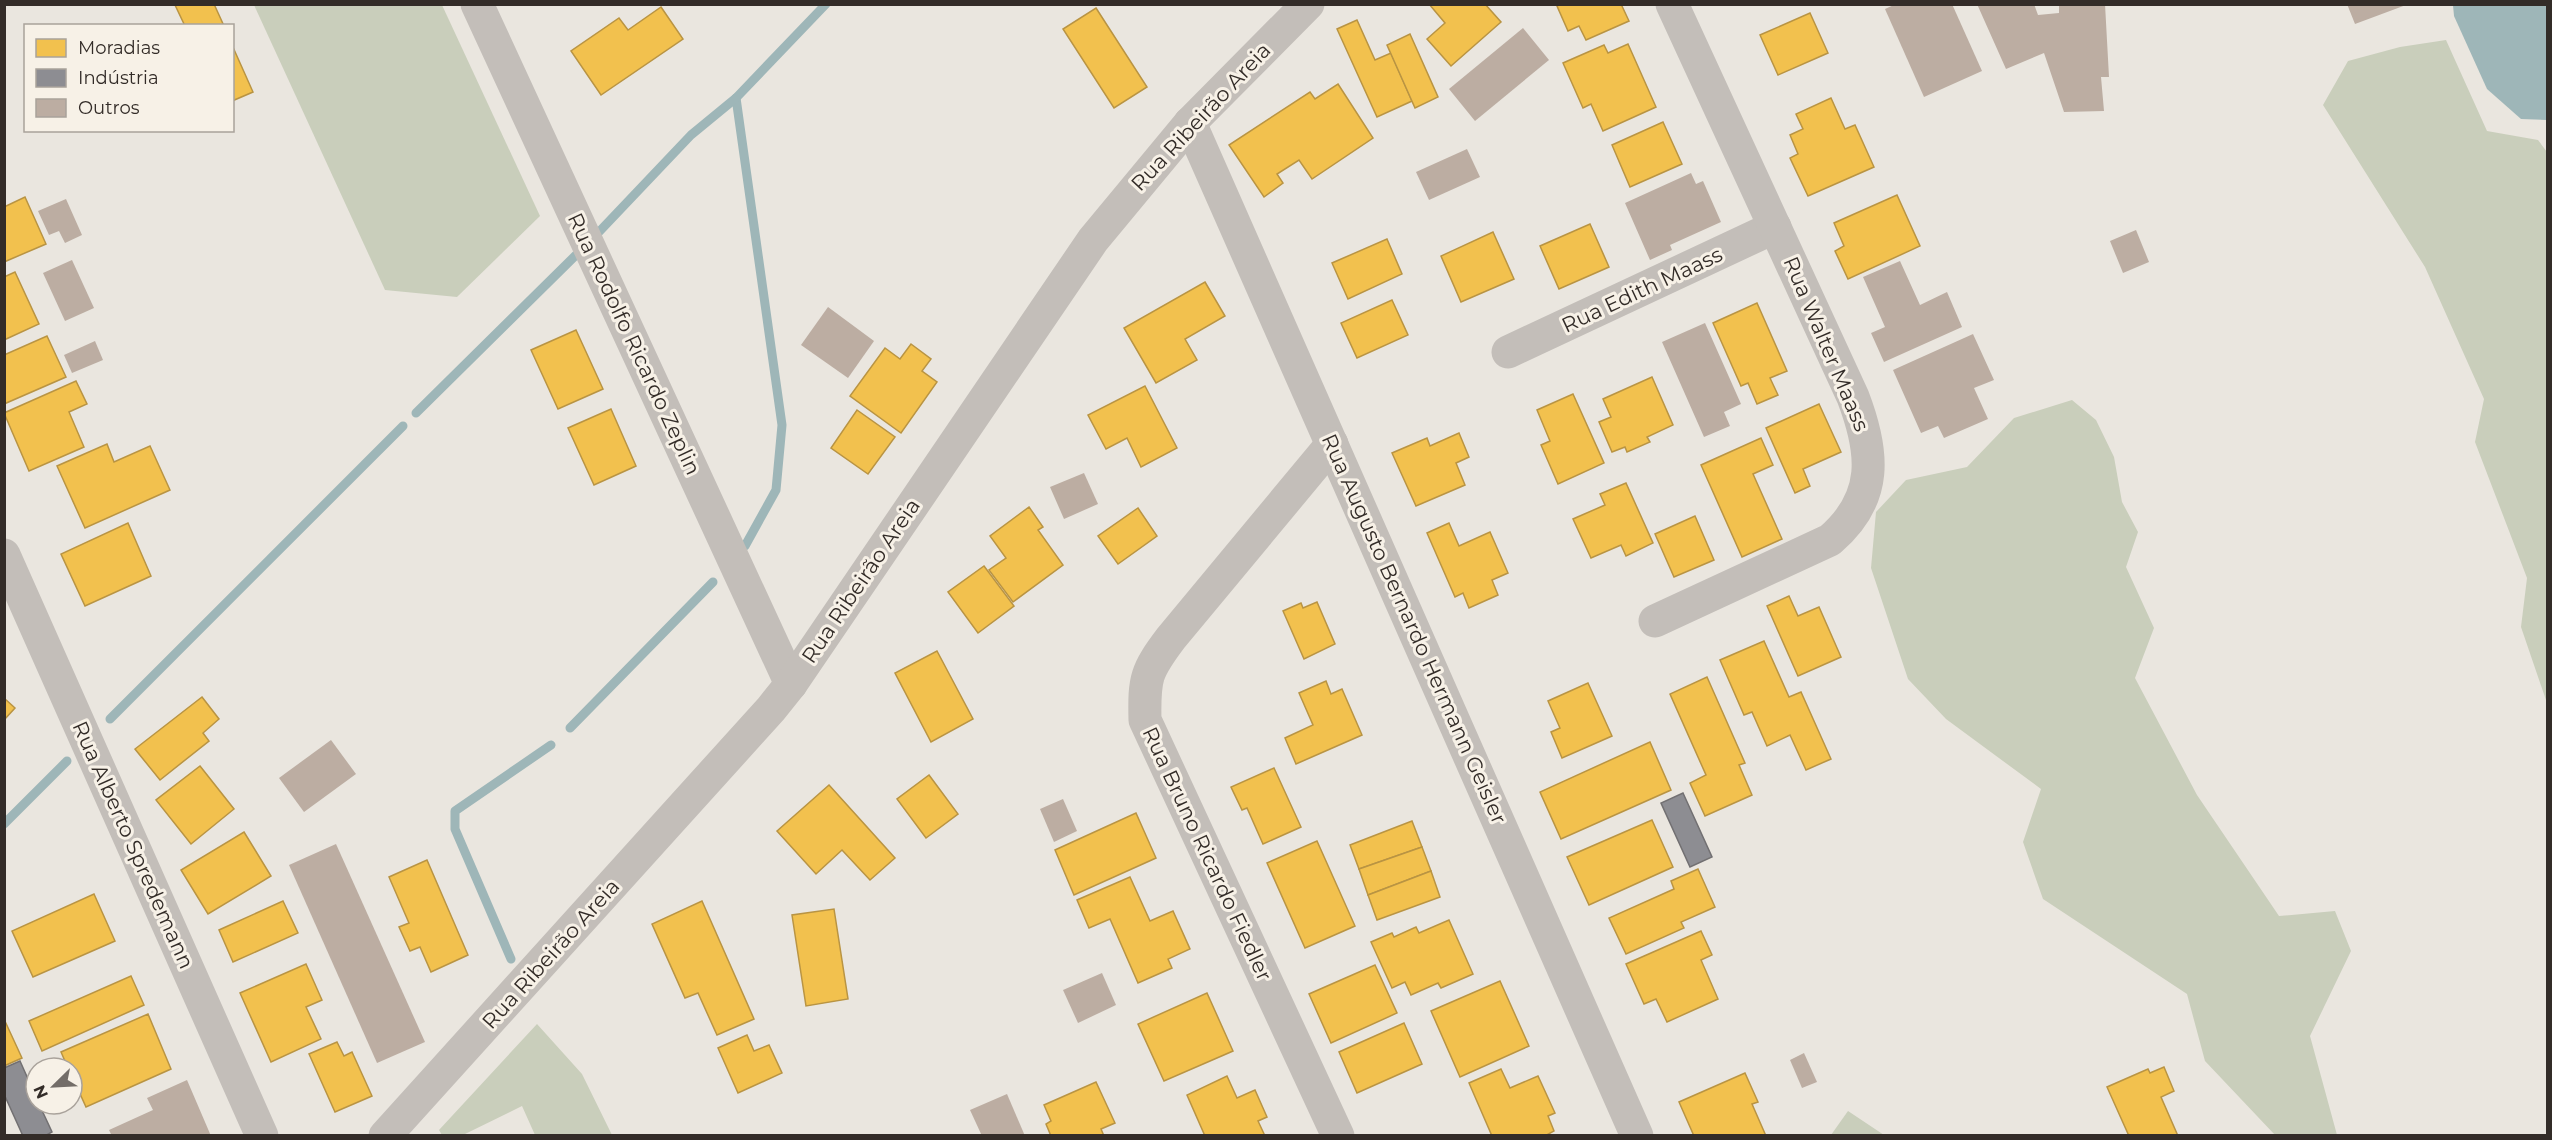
<svg xmlns="http://www.w3.org/2000/svg" width="2552" height="1140" font-family="Montserrat,sans-serif">
<style>
.green{fill:#c9cebb}
.water{fill:#9eb6b8}
.homes{fill:#f2c14e;stroke:#b99443;stroke-width:1.5}
.industry{fill:#8d8d92;stroke:#727072;stroke-width:1.5}
.lines{fill:none;stroke-linecap:round;stroke-linejoin:round}
.stream{stroke:#9eb6b8;stroke-width:9}
.building{fill:#bcada2}
.street{stroke:#c3beb9;stroke-width:33}
.labels{text-anchor:middle;stroke-width:6;stroke-linejoin:round;paint-order:stroke}
.street-label{font-size:21px;fill:#332c28;stroke:#f7f1e7}
</style>
<rect width="100%" height="100%" fill="#eae6df"/>
<g class="green">
<polygon points="254,5 442,5 540,216 457,297 385,290"/>
<polygon points="2446,40 2487,131 2538,140 2547,152 2547,703 2521,627 2527,578 2475,442 2484,399 2425,267 2323,105 2348,61 2400,47"/>
<polygon points="2072,400 2096,420 2114,457 2122,502 2138,532 2126,567 2154,628 2135,678 2197,795 2279,916 2335,911 2351,951 2310,1036 2337,1135 2275,1135 2205,1061 2187,994 2043,899 2023,842 2041,789 1946,719 1908,679 1871,568 1876,512 1906,480 1967,467 2014,418"/>
<polygon points="537,1024 582,1074 612,1135 535,1135 522,1106 463,1135 442,1135 439,1130"/>
<polygon points="1848,1111 1884,1135 1831,1135"/>
</g>
<polygon class="water" points="2453,5 2547,5 2547,120 2521,119 2487,89 2454,16"/>
<g class="homes">
<polygon points="214,4 224,26 185,26 175,5"/>
<polygon points="1429,4 1485,4 1501,22 1451,66 1427,39 1445,23"/>
<polygon points="1561,4 1621,4 1629,21 1586,40 1579,26 1568,31 1557,6"/>
<polygon points="661,7 683,39 601,95 571,51 619,18 628,30"/>
<polygon points="1096,8 1147,87 1114,108 1063,29"/>
<polygon points="1810,13 1828,53 1778,75 1760,35"/>
<polygon points="1357,20 1375,60 1391,53 1412,101 1377,117 1337,29"/>
<polygon points="1410,34 1438,97 1415,108 1387,45"/>
<polygon points="1628,44 1656,107 1603,131 1591,104 1583,108 1563,63 1604,45 1608,53"/>
<polygon points="232,45 253,92 232,101"/>
<polygon points="1338,84 1373,138 1312,179 1299,160 1277,174 1283,183 1264,197 1229,145 1310,92 1315,99"/>
<polygon points="1831,98 1845,129 1855,125 1874,167 1808,196 1790,158 1798,154 1790,135 1803,129 1796,114"/>
<polygon points="1663,122 1682,164 1630,187 1612,145"/>
<polygon points="1897,195 1920,246 1848,279 1835,251 1844,246 1834,223"/>
<polygon points="25,197 46,244 4,262 4,207"/>
<polygon points="1590,224 1609,267 1559,289 1540,246"/>
<polygon points="1493,232 1514,279 1461,302 1441,256"/>
<polygon points="1387,239 1402,274 1348,299 1332,263"/>
<polygon points="15,272 39,324 4,340 4,277"/>
<polygon points="1205,282 1225,316 1185,339 1197,360 1156,383 1124,328"/>
<polygon points="1392,300 1408,335 1357,358 1341,323"/>
<polygon points="1757,303 1787,371 1770,378 1778,395 1757,404 1748,383 1741,386 1713,323"/>
<polygon points="576,330 603,389 558,409 531,350"/>
<polygon points="47,336 66,377 4,404 4,355"/>
<polygon points="911,344 931,359 922,371 937,382 901,433 850,396 885,348 900,359"/>
<polygon points="1652,377 1673,425 1647,437 1650,442 1627,452 1625,447 1612,452 1599,422 1611,417 1603,399"/>
<polygon points="76,381 87,404 69,412 84,447 29,471 4,413"/>
<polygon points="1145,386 1177,448 1141,467 1127,438 1106,449 1088,415"/>
<polygon points="1573,394 1604,463 1558,484 1541,445 1550,441 1537,410"/>
<polygon points="1819,404 1841,452 1803,469 1810,486 1795,493 1766,428"/>
<polygon points="611,409 636,466 594,485 568,428"/>
<polygon points="857,410 895,437 868,474 831,448"/>
<polygon points="1459,433 1469,457 1456,463 1465,485 1416,506 1392,453 1427,438 1430,446"/>
<polygon points="1761,438 1773,465 1753,474 1782,539 1742,557 1701,465"/>
<polygon points="107,444 114,462 150,446 170,490 85,528 57,466"/>
<polygon points="1626,483 1653,543 1626,556 1621,545 1591,558 1573,519 1605,505 1600,494"/>
<polygon points="1029,507 1043,527 1038,530 1063,565 1013,602 989,570 1006,558 990,536"/>
<polygon points="1138,508 1157,536 1118,564 1098,536"/>
<polygon points="1695,516 1714,560 1674,577 1655,534"/>
<polygon points="128,523 151,576 85,606 61,554"/>
<polygon points="1449,523 1459,546 1490,532 1508,573 1492,580 1498,595 1469,608 1463,593 1455,597 1427,533"/>
<polygon points="984,566 1014,606 978,633 948,592"/>
<polygon points="1789,596 1798,616 1819,607 1841,657 1798,676 1767,606"/>
<polygon points="1317,602 1335,644 1304,659 1283,611 1301,603 1303,608"/>
<polygon points="1764,641 1789,697 1801,692 1831,759 1806,770 1790,735 1767,746 1752,712 1744,715 1720,660"/>
<polygon points="937,651 973,719 931,742 895,673"/>
<polygon points="1707,677 1745,763 1739,765 1752,795 1705,816 1690,783 1706,775 1670,694"/>
<polygon points="1326,681 1331,694 1342,689 1362,735 1296,764 1285,738 1313,725 1299,693"/>
<polygon points="1588,683 1612,736 1562,758 1551,732 1560,728 1548,701"/>
<polygon points="202,697 219,719 203,733 209,741 160,780 135,749"/>
<polygon points="4,698 15,708 4,720"/>
<polygon points="1650,742 1671,790 1561,839 1540,792"/>
<polygon points="200,766 234,809 191,844 156,800"/>
<polygon points="1274,768 1301,827 1263,844 1247,808 1242,810 1231,787"/>
<polygon points="929,775 958,814 926,838 897,799"/>
<polygon points="829,785 895,858 870,880 842,850 816,874 777,831"/>
<polygon points="1136,813 1156,858 1074,895 1055,850"/>
<polygon points="1652,820 1673,867 1589,905 1567,857"/>
<polygon points="1412,821 1422,847 1359,869 1350,845"/>
<polygon points="244,832 271,876 208,914 181,870"/>
<polygon points="1317,841 1355,926 1305,948 1267,863"/>
<polygon points="1422,847 1431,871 1368,895 1359,869"/>
<polygon points="427,860 468,955 431,972 420,947 410,951 399,927 409,923 389,877"/>
<polygon points="1698,869 1715,907 1681,922 1684,928 1626,954 1609,918 1674,889 1671,881"/>
<polygon points="1431,871 1440,897 1377,920 1368,895"/>
<polygon points="1130,877 1150,921 1173,911 1190,949 1168,959 1172,968 1138,983 1110,919 1089,928 1077,900"/>
<polygon points="94,894 115,941 33,977 12,931"/>
<polygon points="283,901 298,933 233,962 219,930"/>
<polygon points="702,901 754,1019 717,1035 698,993 685,998 652,924"/>
<polygon points="834,909 848,999 806,1006 792,915"/>
<polygon points="1449,920 1473,974 1441,988 1438,983 1411,995 1405,982 1392,988 1371,942 1392,933 1394,937 1416,927 1419,933"/>
<polygon points="1701,931 1712,955 1701,960 1718,999 1667,1022 1656,999 1644,1004 1626,964"/>
<polygon points="306,964 322,1000 306,1007 321,1039 271,1062 240,993"/>
<polygon points="1375,965 1397,1013 1331,1043 1309,994"/>
<polygon points="131,976 144,1005 42,1051 29,1021"/>
<polygon points="1500,981 1529,1046 1460,1077 1431,1011"/>
<polygon points="1207,993 1233,1051 1164,1081 1138,1024"/>
<polygon points="148,1014 171,1069 86,1107 72,1076 72,1068 68,1068 61,1052"/>
<polygon points="4,1019 22,1058 4,1066"/>
<polygon points="1404,1023 1422,1064 1357,1093 1339,1052"/>
<polygon points="747,1035 754,1051 769,1045 782,1073 738,1093 718,1048"/>
<polygon points="337,1042 344,1056 352,1052 372,1096 335,1112 309,1054"/>
<polygon points="2164,1067 2174,1091 2161,1097 2178,1136 2129,1136 2107,1087 2148,1069 2150,1073"/>
<polygon points="1501,1069 1510,1088 1538,1076 1555,1113 1548,1116 1554,1131 1545,1136 1492,1136 1469,1083"/>
<polygon points="1745,1073 1758,1102 1752,1104 1766,1136 1694,1136 1679,1102"/>
<polygon points="1227,1076 1237,1098 1255,1090 1267,1117 1258,1121 1265,1136 1205,1136 1187,1095"/>
<polygon points="1096,1082 1115,1123 1101,1129 1104,1136 1051,1136 1046,1124 1051,1121 1044,1105"/>
</g>
<g class="industry">
<polygon points="1683,793 1712,857 1690,867 1661,803"/>
<polygon points="20,1061 36,1097 36,1104 39,1104 52,1132 45,1136 23,1136 4,1094 4,1068"/>
</g>
<g class="lines">
<g class="stream">
<polyline points="736,98 782,425 776,490 745,546"/>
<polyline points="597,234 691,135 736,98 826,4"/>
<polyline points="416,413 578,253"/>
<polyline points="110,719 403,426"/>
<polyline points="570,728 713,582"/>
<polyline points="4,824 67,761"/>
<polyline points="511,959 455,829 455,811 551,745"/>
</g>
</g>
<g class="building">
<polygon points="1896,4 1952,4 1982,71 1924,97 1885,9"/>
<polygon points="1977,4 2034,4 2038,15 2059,13 2059,4 2105,4 2109,77 2101,77 2104,111 2064,112 2044,53 2006,69"/>
<polygon points="2347,4 2406,4 2406,5 2355,24"/>
<polygon points="1523,28 1549,60 1475,121 1449,89"/>
<polygon points="1467,149 1480,177 1429,200 1416,172"/>
<polygon points="1691,173 1696,184 1703,181 1721,222 1670,245 1672,250 1650,260 1625,203"/>
<polygon points="66,199 82,235 65,243 59,231 49,235 38,211"/>
<polygon points="2136,230 2149,262 2123,273 2110,241"/>
<polygon points="72,260 94,308 65,321 43,273"/>
<polygon points="1900,261 1920,305 1947,292 1962,327 1884,362 1871,333 1885,327 1863,277"/>
<polygon points="828,307 874,341 848,378 801,345"/>
<polygon points="1705,323 1741,404 1724,412 1730,426 1704,437 1662,342"/>
<polygon points="1973,334 1994,380 1974,388 1988,419 1944,438 1938,426 1921,433 1893,370"/>
<polygon points="95,341 103,360 72,373 64,355"/>
<polygon points="1084,473 1098,504 1064,519 1050,487"/>
<polygon points="331,740 356,774 304,812 279,778"/>
<polygon points="1063,799 1077,831 1054,842 1040,809"/>
<polygon points="336,844 425,1042 377,1063 289,865"/>
<polygon points="1102,973 1116,1005 1078,1023 1063,990"/>
<polygon points="1804,1053 1817,1082 1802,1088 1790,1060"/>
<polygon points="187,1080 211,1136 112,1136 109,1130 153,1110 147,1098"/>
<polygon points="1007,1094 1025,1136 982,1136 970,1110"/>
</g>
<g class="lines">
<g class="street">
<polyline points="477,4 791,684"/>
<polyline points="1190,123 1637,1136"/>
<polyline points="1508,352 1775,227"/>
<path d="M1332,444l-161,194c-25,33 -27,40 -26,82l193,416"/>
<polyline points="4,555 262,1136"/>
<path d="M1655,621l175,-81c49,-42 44,-88 23,-143l-181,-393"/>
<polyline points="385,1136 771,709 791,684 1093,240 1190,123 1308,4"/>
</g>
</g>
<g class="labels">
<g class="street-label">
<text transform="translate(1201 117) rotate(-47)" y="7">Rua Ribeirão Areia</text>
<text transform="translate(1642 290) rotate(-25)" y="7">Rua Edith Maass</text>
<text transform="translate(634 344) rotate(65)" y="7">Rua Rodolfo Ricardo Zeplin</text>
<text transform="translate(1826 344) rotate(67)" y="7">Rua Walter Maass</text>
<text transform="translate(861 581) rotate(-56)" y="7">Rua Ribeirão Areia</text>
<text transform="translate(1414 629) rotate(66)" y="7">Rua Augusto Bernardo Hermann Geisler</text>
<text transform="translate(133 845) rotate(66)" y="7">Rua Alberto Spredemann</text>
<text transform="translate(1207 854) rotate(65)" y="7">Rua Bruno Ricardo Fiedler</text>
<text transform="translate(551 954) rotate(-48)" y="7">Rua Ribeirão Areia</text>
</g>
</g>
<rect width="2552" height="1140" fill="none" stroke="#332c28" stroke-width="12"/>
<rect x="24" y="24" width="210" height="108" fill="#f7f1e7" stroke="#a9a29b" stroke-width="1.5"/>
<rect x="36" y="39" width="30" height="18" fill="#f2c14e" stroke="#a9a29b" stroke-width="1.5"/>
<text x="78" y="54" font-size="18" fill="#332c28">Moradias</text>
<rect x="36" y="69" width="30" height="18" fill="#8d8d92" stroke="#a9a29b" stroke-width="1.5"/>
<text x="78" y="84" font-size="18" fill="#332c28">Indústria</text>
<rect x="36" y="99" width="30" height="18" fill="#bcada2" stroke="#a9a29b" stroke-width="1.5"/>
<text x="78" y="114" font-size="18" fill="#332c28">Outros</text>
<g transform="translate(54 1086) rotate(246)"><circle r="28" fill="#f7f1e7" stroke="#a9a29b" stroke-width="1.5"/>
<path d="M0-4.5L10 22L0 15L-10 22Z" fill="#736d68"/>
<text y="-9" font-size="16" font-weight="bold" text-anchor="middle" fill="#332c28">N</text>
</g>
</svg>
